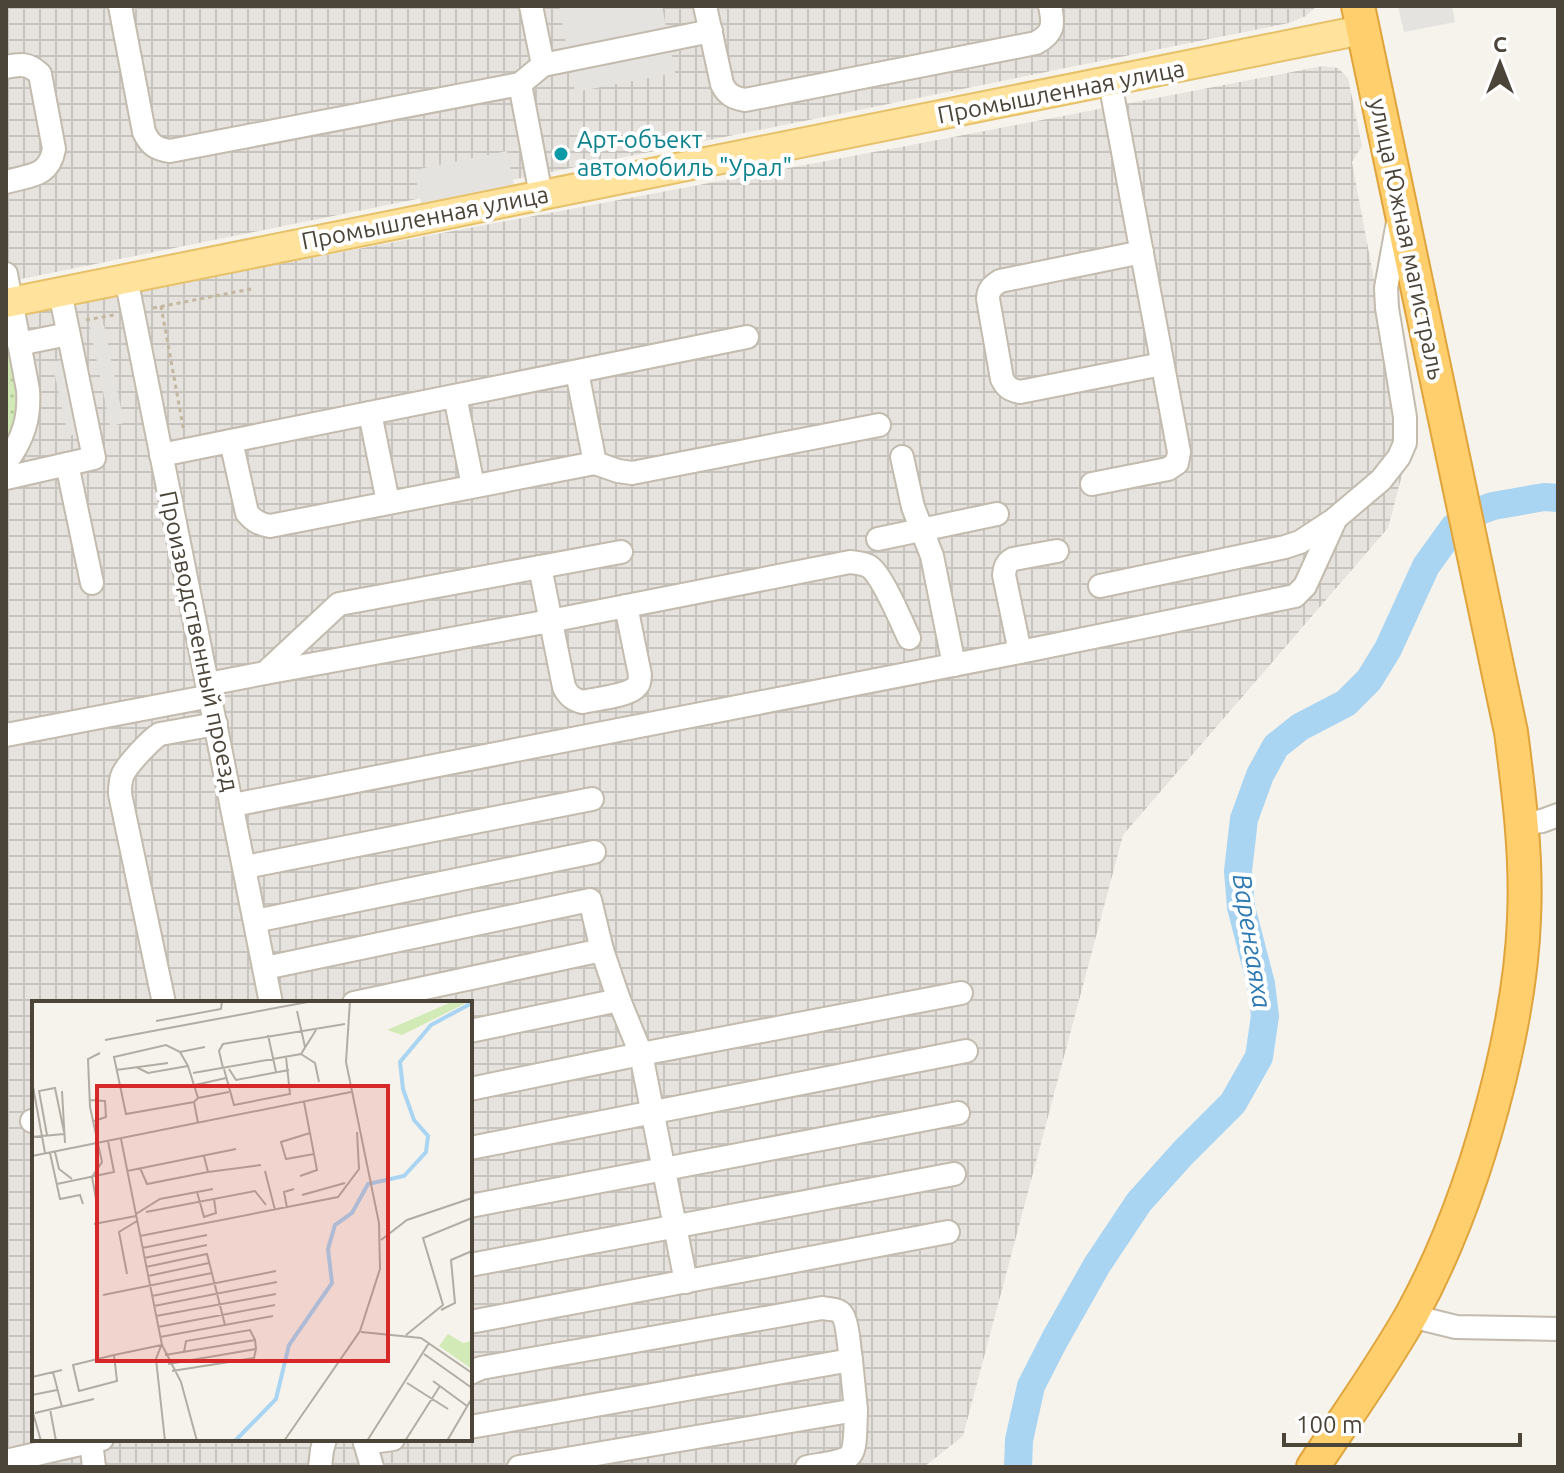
<svg xmlns="http://www.w3.org/2000/svg" width="1564" height="1473" font-family="Ubuntu,sans-serif">
<style>
.industrial{fill:url(#industrial-grid);fill-rule:evenodd}
.green{fill:url(#green-dots)}
.parking{fill:#e5e3e0}
.lines{fill:none;stroke-linecap:round;stroke-linejoin:round}
.river{stroke:#a9d4f2;stroke-width:28}
.minor-casing{stroke:#c2bbae;stroke-width:26}
.major-casing{stroke:#e6c16a;stroke-width:32}
.highway-casing{stroke:#e0a43c;stroke-width:36}
.path{stroke:#c4b79f;stroke-width:3;stroke-dasharray:4 4;stroke-linecap:butt}
.minor{stroke:#fff;stroke-width:22}
.major{stroke:#ffe39c;stroke-width:28}
.highway{stroke:#ffcf6e;stroke-width:32}
.culture-dot{fill:#0f9aa8;stroke:#fff;stroke-width:3}
.labels{text-anchor:middle;stroke-width:8;stroke-linejoin:round;paint-order:stroke}
.street-label{font-size:24px;fill:#4b4439;stroke:#fff}
.culture-label{font-size:24px;fill:#0d838f;stroke:#fff;text-anchor:start}
.water-label{font-size:26px;font-style:italic;fill:#2e7ab2;stroke:#fff}
.inset-river{fill:none;stroke:#a9d4f2;stroke-width:4}
.inset-road{fill:none;stroke:#b2ada4;stroke-width:2}
.view{fill:#d62828;fill-opacity:0.15;stroke:#d62828;stroke-width:4}
.inset-edge{fill:none;stroke:#4b4439;stroke-width:4}
</style>
<defs>
<pattern id="industrial-grid" width="8" height="8" patternUnits="userSpaceOnUse" patternTransform="scale(2)"><rect width="8" height="8" fill="#e6e2dd"/><path d="M0 4h8M4 0v8" fill="none" stroke="#c7c3be"/></pattern>
<pattern id="green-dots" width="8" height="8" patternUnits="userSpaceOnUse" patternTransform="scale(2)"><rect width="8" height="8" fill="#d2eab5"/><path d="M2 2h.1M6 6h.1" fill="none" stroke="#b6ca9c" stroke-width="1.8" stroke-linecap="round"/></pattern>
</defs>
<rect width="100%" height="100%" fill="#f6f3ec"/>
<g class="industrial">
<polygon points="6,6 1317,6 1306,16 1289,23 6,282"/>
<path d="M1323,66l15,2 10,10 14,68 -10,16 55,294 -19,72 -265,307 -160,601 -39,31h-918v-1152l916,-172zM34,1003h436v436h-436z"/>
</g>
<polygon class="green" points="13,353 24,391 6,452 6,355"/>
<g class="parking">
<polygon points="559,6 662,6 675,73 575,92"/>
<polygon points="1398,6 1452,6 1455,22 1404,32"/>
<polygon points="507,151 514,185 421,203 414,170"/>
<polygon points="104,325 124,423 110,426 90,327"/>
<polygon points="63,360 79,433 68,436 52,362"/>
</g>
<g class="lines">
<polyline class="river" points="1018,1467 1019,1440 1031,1386 1055,1339 1097,1265 1139,1202 1183,1153 1233,1103 1259,1057 1265,1016 1261,984 1241,907 1238,871 1244,819 1260,775 1276,746 1300,727 1346,703 1369,680 1388,649 1426,566 1454,527 1471,514 1493,506 1544,497 1558,498"/>
<defs>
<g id="minor">
<path d="M120,6l24,126c6,13 12,17 26,19l350,-67 23,-19 -12,-59"/>
<path d="M705,6l17,78c5,11 12,14 23,16l291,-57c18,-10 18,-18 14,-37"/>
<polyline points="543,65 711,31"/>
<path d="M6,67c15,-3 22,-4 34,7l14,75c-5,28 -24,26 -48,33"/>
<polyline points="520,84 541,195"/>
<path d="M1142,252l-142,29c-8,5 -12,9 -12,18l14,80c4,8 8,11 18,13l142,-28"/>
<path d="M6,274l22,116c2,28 -5,50 -22,72"/>
<polyline points="126,278 271,1003"/>
<polyline points="19,344 68,334"/>
<polyline points="455,396 473,486"/>
<polyline points="370,413 388,502"/>
<path d="M231,441l16,72c7,8 12,11 23,13l325,-63 -18,-91"/>
<polyline points="161,455 747,337"/>
<polyline points="902,457 913,507 932,556 954,665"/>
<polyline points="595,463 618,471 632,473 879,425"/>
<polyline points="67,464 92,583"/>
<polyline points="6,478 94,458 60,292"/>
<polyline points="1092,484 1168,469 1177,463 1179,452 1110,82"/>
<polyline points="878,539 997,514"/>
<path d="M540,567l24,120c4,8 8,12 18,15 13,-3 44,-6 53,-14 5,-4 4,-6 5,-13l-14,-69"/>
<polyline points="1100,586 1285,547 1300,542 1335,519"/>
<path d="M1020,652l-16,-77c1,-8 2,-12 9,-16l44,-8"/>
<path d="M265,673l285,-52 300,-59c7,1 14,1 20,5 13,10 31,54 39,71"/>
<polyline points="208,684 265,673 339,604 621,552"/>
<polyline points="6,735 211,696"/>
<polyline points="233,805 1020,652 1295,596 1305,586 1336,518 1381,480 1399,457 1405,443 1405,417 1387,308 1386,288 1398,222"/>
<polyline points="1522,824 1542,821 1558,815"/>
<polyline points="245,867 592,799"/>
<polyline points="255,921 594,852"/>
<polyline points="265,968 590,900 602,950 619,1000 641,1054 686,1282"/>
<path d="M164,1003l-44,-209c0,-6 0,-14 3,-20 5,-10 27,-34 37,-40l56,-10"/>
<polyline points="354,1003 602,950"/>
<polyline points="470,1031 619,1000"/>
<polyline points="470,1089 641,1054 961,993"/>
<polyline points="32,1121 34,1121"/>
<polyline points="470,1148 966,1051"/>
<polyline points="470,1206 958,1113"/>
<polyline points="470,1265 954,1174"/>
<polyline points="1411,1316 1456,1327 1558,1329"/>
<polyline points="470,1322 948,1232"/>
<path d="M470,1373l11,-5 341,-60c5,1 15,1 19,5 7,7 8,36 10,47"/>
<polyline points="470,1427 851,1360 856,1410 519,1467"/>
<polyline points="364,1439 372,1467"/>
<polyline points="91,1441 94,1467"/>
<polyline points="365,1443 393,1439"/>
<polyline points="6,1461 102,1439"/>
<polyline points="320,1467 322,1450 325,1439"/>
<path d="M807,1467c52,-9 47,-4 49,-57"/>
</g>
<polyline id="major" points="6,303 1362,30"/>
<path id="highway" d="M1313,1467c33,-50 69,-100 99,-153 40,-73 67,-152 87,-233 13,-53 23,-106 25,-162 3,-63 -5,-125 -13,-187l-153,-726"/>
</defs>
<use href="#minor" class="minor-casing"/>
<use href="#major" class="major-casing"/>
<use href="#highway" class="highway-casing"/>
<g class="path">
<polyline points="161,306 184,432"/>
<polyline points="153,308 251,289"/>
<polyline points="86,320 114,315"/>
</g>
<use href="#minor" class="minor"/>
<use href="#major" class="major"/>
<use href="#highway" class="highway"/>
</g>
<circle class="culture-dot" cx="561" cy="154" r="8"/>
<g class="labels">
<g class="street-label">
<text transform="translate(1061 92) rotate(-11)" y="8">Промышленная улица</text>
<text transform="translate(425 218) rotate(-11)" y="8">Промышленная улица</text>
<text transform="translate(1407 239) rotate(78)" y="8">улица Южная магистраль</text>
<text transform="translate(199 641) rotate(78)" y="8">Производственный проезд</text>
</g>
<g class="culture-label">
<text x="577" y="148">Арт-объект<tspan x="577" dy="28">автомобиль "Урал"</tspan></text>
</g>
<g class="water-label">
<text transform="translate(1252 941) rotate(81)" y="9">Варенгаяха</text>
</g>
</g>
<g transform="translate(32 1001)">
<rect width="440" height="440" fill="#f6f3ec"/>
<path d="M422,0h16l-68,34 -15,-5zM416,333l15,9 9,-2v28l-33,-23z" fill="#d2eab5"/>
<path class="inset-river" d="M203,440l41,-42 13,-54 43,-62 -4,-34 7,-24 17,-12 16,-29 36,-8 22,-24 2,-16 -14,-16 -11,-31 -3,-27 31,-37 41,-22"/>
<path class="inset-road" d="M265,10l8,36M124,20l65,-12 1,-8M236,34l8,37M73,39l208,-39M269,53l14,9 4,19M156,65l10,32 -4,4 4,21M104,66l12,6 40,-7 -8,-14M191,67l-4,-17 4,-7 122,-20M192,68l10,36 56,-11 -4,-37M197,68l7,11 53,-10M84,69l52,-7M161,72l108,-19 15,-24M0,80l13,72M163,84l31,-7M30,90l3,52M166,97l31,-6M58,99l15,1 1,16 -12,4M162,101l-68,12 -12,-57 52,-12 14,7 25,-5M278,132l-29,9 5,17 28,-5M15,134l-8,-44 16,-3 9,44M0,136l32,-3M89,138l41,206 19,37 16,59M23,151l4,17 13,10M18,152l10,46 20,-4 3,9M0,155l319,-64M108,167l7,16 61,-12 -4,-16M95,170l109,-22M233,170l10,39M176,171l53,-7M268,175l17,-6 -13,-68M25,183l57,-12 -6,-31M165,191l7,25 12,-4 -2,-14M270,194l43,-12M64,198l-4,-22 10,-15 -12,-55 -2,-48 12,-6M255,207l-3,-16 10,-3M114,211l109,-21 11,14M104,213l24,-15 53,-10M62,223l42,-8M108,235l198,-39 21,-28 -2,-37M349,239l26,-20 65,-22M110,247l65,-13M112,257l63,-13M114,266l61,-13 18,71M95,273l-8,-42 18,-11M116,275l61,-13M71,294l109,-22M120,295l124,-25M122,305l123,-24M409,309l14,-7 -4,-43 21,-9M124,315l120,-22M126,326l117,-22M329,331l60,6 51,35M374,334l37,-30 -20,-67 49,-20M128,336l113,-21M129,345l-5,13 9,82M152,351l2,-11 64,-11 5,10M392,353l48,34M82,354l3,26 -38,10 -6,-26 41,-10 48,-10M133,354l90,-15 1,9 -88,15M140,370l82,-13 2,-9M21,371l9,35M0,376l30,-7M401,380l34,25M375,382l41,26M0,394l25,-5M18,408l6,32M1,412l8,28M3,412l59,-14M252,440l76,-110 20,-62 -1,-46 -33,-161 4,-61M335,440l62,-98M373,440l35,-55M415,440l25,-43"/>
<path class="view" d="M65,85h291v275h-291z"/>
<rect width="440" height="440" class="inset-edge"/>
</g>
<rect width="1564" height="1473" fill="none" stroke="#4b4439" stroke-width="16"/>
<g transform="translate(1500 64)" stroke="#ffffff" stroke-width="6" paint-order="stroke">
<path d="M0-6L14 30L0 20L-14 30Z" fill="#4b4439"/>
<text y="-12" font-size="22" font-weight="bold" text-anchor="middle" fill="#4b4439">С</text>
</g>
<path d="M1284 1433v12h236v-12" fill="none" stroke="#4b4439" stroke-width="4"/>
<text x="1296" y="1433" font-size="24" fill="#4b4439" stroke="#ffffff" stroke-width="6" paint-order="stroke">100 m</text>
</svg>
